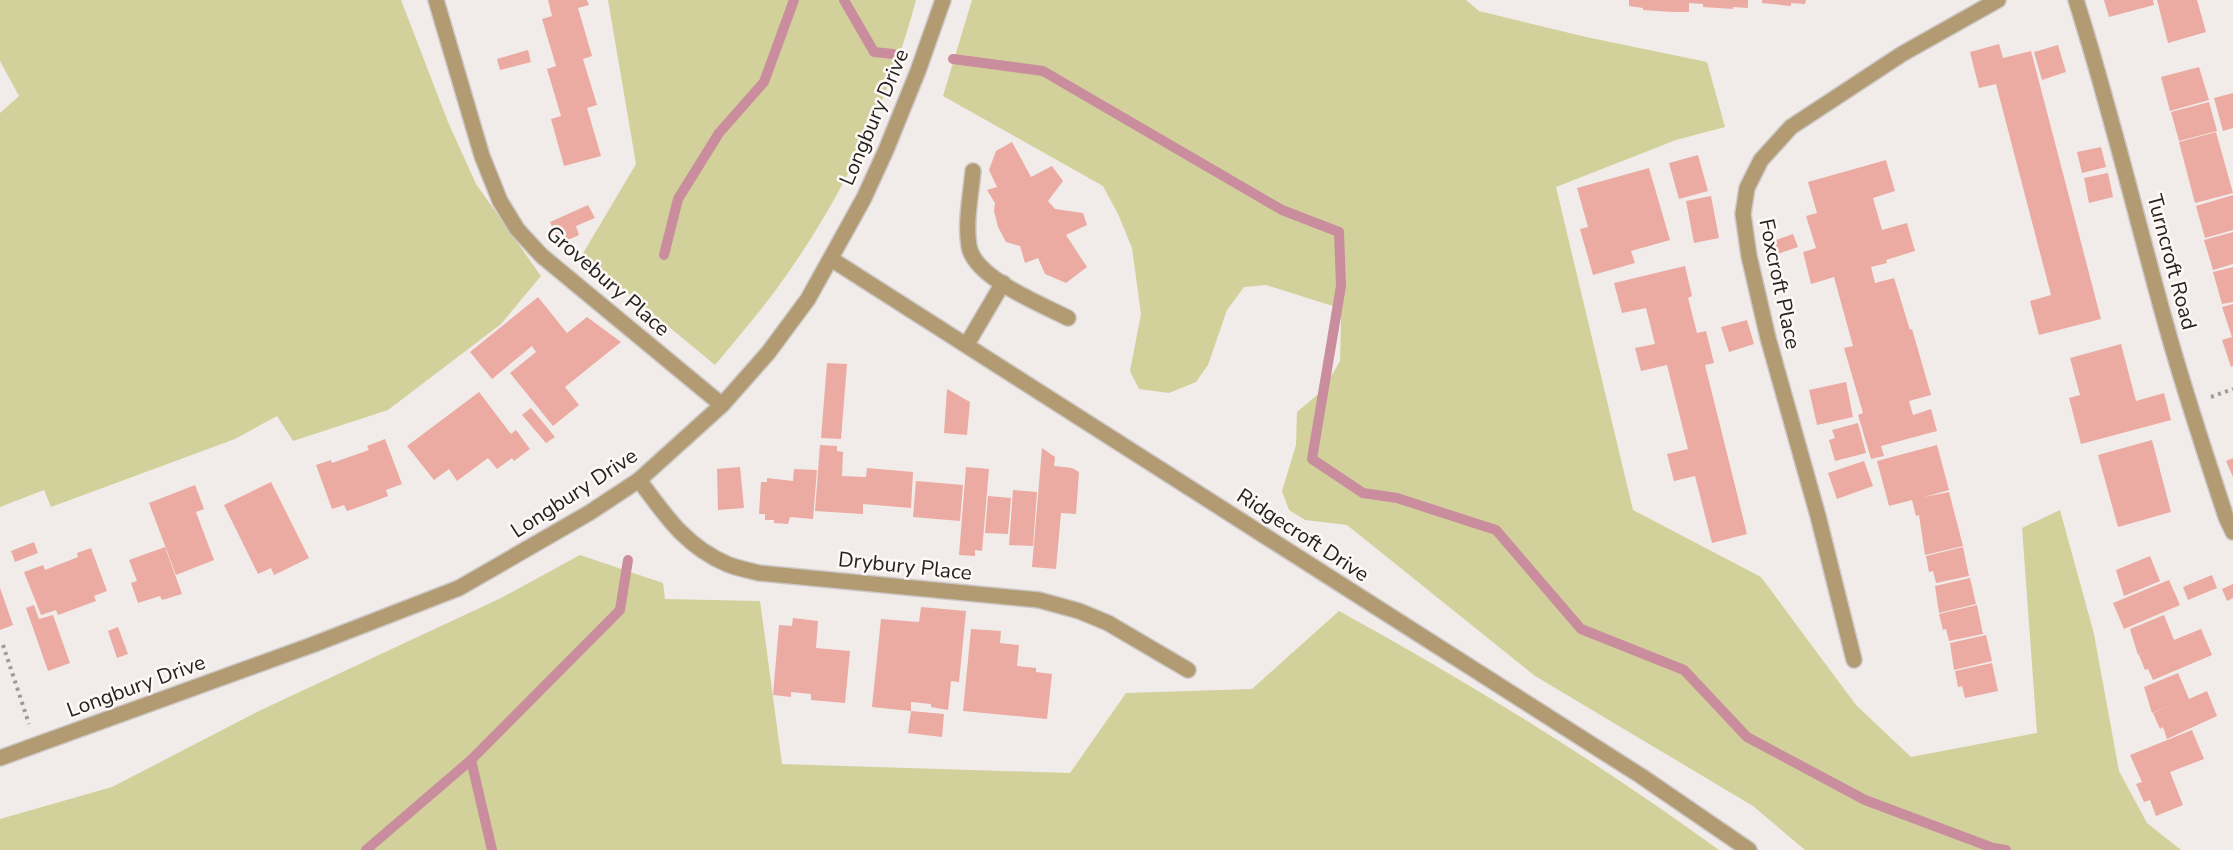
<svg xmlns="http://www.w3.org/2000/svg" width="2233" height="850" font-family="'Nunito Sans',sans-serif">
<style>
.green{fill:#d2d19b}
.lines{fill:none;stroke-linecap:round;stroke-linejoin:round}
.stream{stroke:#c98d9d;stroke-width:10}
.building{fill:#ebaba2}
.service-casing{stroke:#ccc8c5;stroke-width:18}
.minor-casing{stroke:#ccc8c5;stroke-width:18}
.tertiary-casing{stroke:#ccc8c5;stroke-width:18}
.path{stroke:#9e9a98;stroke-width:4;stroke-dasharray:3 4.5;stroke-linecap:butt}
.service{stroke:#b29a72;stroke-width:15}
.minor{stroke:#b29a72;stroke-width:15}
.tertiary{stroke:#b29a72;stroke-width:15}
.labels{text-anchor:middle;stroke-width:5;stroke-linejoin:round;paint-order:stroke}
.street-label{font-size:21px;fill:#242322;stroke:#fef9f6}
</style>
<rect width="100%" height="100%" fill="#f1ece9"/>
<g class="green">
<polygon points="0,0 401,0 448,122 476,184 541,276 501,324 388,410 293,441 277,416 235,439 51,507 44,490 0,507 0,113 19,96 0,61"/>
<path d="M608,0h308c-26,99 -73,196 -133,280 -21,30 -45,57 -68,85l-133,-110 54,-91z"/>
<polygon points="972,0 1466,0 1479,11 1586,37 1707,62 1725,127 1676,140 1556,187 1633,510 1761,577 1856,705 1911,757 2037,733 2022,528 2060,510 2094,634 2119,771 2147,823 2181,850 1805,850 1753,806 1535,676 1347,525 1305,520 1289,510 1282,491 1296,445 1297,412 1323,390 1340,361 1341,319 1336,307 1266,285 1244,287 1227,310 1208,365 1196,382 1169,393 1139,389 1130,371 1141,314 1132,248 1118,214 1103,186 943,96"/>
<path d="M580,555l83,28 2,16 95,2 22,163 288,9 56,-80 126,-4 87,-78c131,72 259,151 380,239h-1719v-31l112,-32 149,-77 240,-112z"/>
</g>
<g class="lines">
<g class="stream">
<polyline points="844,0 874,52 893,54"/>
<polyline points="953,59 1043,71 1282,210 1339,232 1341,286 1312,459 1363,493 1397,498 1496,530 1581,629 1684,670 1747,737 1865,800 1993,848 2006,850"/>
<polyline points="664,255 678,199 719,133 764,82 794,0"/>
<polyline points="471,760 492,850"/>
<polyline points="366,850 471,760 620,610 628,560"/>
</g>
</g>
<g class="building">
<polygon points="548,0 587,0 589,5 578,8 592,56 583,59 597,105 587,108 601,156 564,166 551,119 561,116 547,69 556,66 542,19 552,16"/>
<polygon points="1629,0 1748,0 1748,8 1733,7 1733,9 1703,7 1703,4 1689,3 1689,12 1673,12 1643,10 1643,8 1629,6"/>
<polygon points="1762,0 1806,0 1805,4 1791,3 1791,6 1762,3"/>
<polygon points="2104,0 2153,0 2154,5 2109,17"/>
<polygon points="2157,0 2197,0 2206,32 2168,43"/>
<polygon points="1999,44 2003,58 2031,51 2101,319 2039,335 2030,301 2051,295 1996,84 1979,88 1970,52"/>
<polygon points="2058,45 2066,72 2042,80 2034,52"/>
<polygon points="528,50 531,62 500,70 497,59"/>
<polygon points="2199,67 2209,100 2170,111 2161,77"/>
<polygon points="2233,93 2233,128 2223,131 2214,98"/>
<polygon points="2209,102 2217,131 2179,141 2171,112"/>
<polygon points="2216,132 2233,193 2195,203 2179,142"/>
<polygon points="1012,142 1031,177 1052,166 1063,181 1048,201 1055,209 1083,213 1087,225 1066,235 1087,267 1066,283 1045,274 1038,258 1025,263 1020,246 1006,242 998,227 994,211 995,203 987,190 997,187 989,170 996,151"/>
<polygon points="2101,147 2106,167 2082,173 2077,152"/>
<polygon points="1698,155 1708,191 1679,199 1669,163"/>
<polygon points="1886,160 1895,191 1873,198 1882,230 1907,223 1915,251 1886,260 1887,263 1871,267 1875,283 1894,278 1910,330 1912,329 1931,395 1909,401 1913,415 1931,409 1937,431 1881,446 1884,456 1871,459 1858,415 1863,413 1844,348 1853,346 1834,277 1811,284 1803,252 1816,248 1806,216 1817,213 1808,182"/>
<polygon points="1649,168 1670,240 1631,251 1635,263 1593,275 1580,229 1588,227 1577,188"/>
<polygon points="2108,173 2113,197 2089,203 2084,178"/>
<polygon points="2233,195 2233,230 2205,238 2196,206"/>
<polygon points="1711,196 1719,238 1694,243 1686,201"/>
<polygon points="588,205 595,218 576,226 579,235 559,244 550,222"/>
<polygon points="2233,232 2233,264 2213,270 2204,240"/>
<polygon points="1793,234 1798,247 1774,255 1770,242"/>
<polygon points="1685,266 1692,296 1688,298 1697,333 1706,331 1714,363 1705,365 1747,534 1712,543 1695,476 1674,481 1667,454 1688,449 1667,365 1641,371 1635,348 1655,344 1646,308 1622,313 1614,283"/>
<polygon points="2233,267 2233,302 2222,304 2213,272"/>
<polygon points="538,297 567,333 587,317 621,342 565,387 579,405 553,426 510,373 536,352 532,346 492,379 470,352"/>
<polygon points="2233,304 2233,366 2231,367 2222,340 2232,337 2222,307"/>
<polygon points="1747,320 1754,344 1729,352 1721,327"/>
<polygon points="2121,344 2136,401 2164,393 2171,420 2081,444 2069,398 2080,395 2070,358"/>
<polygon points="827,363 847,364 841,439 821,438"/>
<polygon points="1846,382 1853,417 1817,425 1809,390"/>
<polygon points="947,389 970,402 967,435 944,433"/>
<polygon points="479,392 511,434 516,430 530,449 514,461 512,458 497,469 488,458 457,481 449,469 434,480 407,446"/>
<polygon points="531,408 555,437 546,443 522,415"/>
<polygon points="1858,423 1866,453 1835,461 1829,440 1835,438 1832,430"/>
<polygon points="385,439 402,484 386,490 388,496 370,503 347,511 344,505 332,509 316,465 331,460 332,463 369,450 367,446"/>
<polygon points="2152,440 2171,512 2118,527 2098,455"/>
<polygon points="820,445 837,446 837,451 843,452 842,476 866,477 867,468 913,472 911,508 863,504 863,514 815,511"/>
<polygon points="1937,445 1949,490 1924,497 1949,492 1963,546 1925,555 1919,515 1916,516 1912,500 1889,506 1877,461"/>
<polygon points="1042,448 1055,457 1054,466 1072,468 1079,472 1076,514 1061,513 1056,569 1032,567"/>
<polygon points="2233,458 2233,477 2226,461"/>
<polygon points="1864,461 1873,486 1837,499 1828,473"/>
<polygon points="740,467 744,508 718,510 717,469"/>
<polygon points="966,467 989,469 982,551 975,550 975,556 959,555"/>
<polygon points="794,469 817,470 813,519 790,517 788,524 774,523 774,520 765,520 765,514 759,514 761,482 767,482 767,478 793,481"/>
<polygon points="916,481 963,485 960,521 913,517"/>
<polygon points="271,482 309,558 274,575 271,568 258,574 224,505"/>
<polygon points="195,485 204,509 196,512 214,560 176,575 149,503"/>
<polygon points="1013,490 1037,492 1033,546 1009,545"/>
<polygon points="988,496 1011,498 1008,534 985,533"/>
<polygon points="34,542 38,553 15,562 11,551"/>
<polygon points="165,547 182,594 162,600 160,596 138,603 131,583 137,581 129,560"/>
<polygon points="1963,547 1969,576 1936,583 1933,571 1929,572 1926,556"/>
<polygon points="91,548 107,591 94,596 96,601 58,615 56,610 41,615 24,572 43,565 45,570 78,557 77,553"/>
<polygon points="2150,556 2160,581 2124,596 2116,570"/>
<polygon points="2212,575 2217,588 2188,600 2183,587"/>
<polygon points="1970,578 1976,604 1939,613 1935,586"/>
<polygon points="2169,580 2180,605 2124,629 2113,603"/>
<polygon points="2233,584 2233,598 2227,601 2222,589"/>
<polygon points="0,588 13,625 0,630"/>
<polygon points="34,605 39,619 53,615 70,663 48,671 26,608"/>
<polygon points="1977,605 1983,634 1949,641 1946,629 1943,630 1939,614"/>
<polygon points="921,607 966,611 959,682 951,681 948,710 931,707 931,704 911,702 911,711 872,707 881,619 919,622"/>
<polygon points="2164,615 2174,640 2201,629 2212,655 2153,680 2148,669 2145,670 2139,655 2148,651 2138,655 2130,629"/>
<polygon points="793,618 818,621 816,648 850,651 845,703 811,700 811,694 791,692 791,697 773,695 779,625 792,626"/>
<polygon points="118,627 128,654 117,658 108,631"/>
<polygon points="971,629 1001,631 1000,643 1019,645 1017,666 1036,668 1036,672 1052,674 1047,719 963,711"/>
<polygon points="1986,635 1992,661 1954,670 1950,643"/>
<polygon points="1992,663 1998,691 1965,698 1962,686 1958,687 1955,671"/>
<polygon points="2178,673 2189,699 2207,691 2217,716 2167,739 2163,727 2160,729 2153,713 2171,705 2152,713 2144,687"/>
<polygon points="911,711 944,714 942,737 908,733"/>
<polygon points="2192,730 2204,759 2170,772 2183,805 2156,816 2150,800 2144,802 2136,784 2142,782 2130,755"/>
</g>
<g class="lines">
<defs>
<g id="service">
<path d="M973,171c-2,23 -8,51 -4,75 5,32 72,58 99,72"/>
<polyline points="967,344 1003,283"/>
</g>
<g id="minor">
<polyline points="436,0 482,156 500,201 517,229 542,256 722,405"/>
<path d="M2076,0c34,107 60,217 90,325 18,65 39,128 60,192l7,15"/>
<polyline points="831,259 1641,776 1749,850"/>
<path d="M639,480c26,35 46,66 88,84 9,4 21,6 32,9l280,27 40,11 29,12 80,47"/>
<polyline points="1854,660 1818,516 1768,338 1749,256 1743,214 1747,188 1761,160 1791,127 1902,54 1998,0"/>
</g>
<polyline id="tertiary" points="0,758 312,645 459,588 589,513 639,480 722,405 768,353 808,299 864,198 886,150 918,71 943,0"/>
</defs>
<use href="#service" class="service-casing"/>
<use href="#minor" class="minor-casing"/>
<use href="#tertiary" class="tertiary-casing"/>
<g class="path">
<polyline points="2211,397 2233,389"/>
<polyline points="3,645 29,724"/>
</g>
<use href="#service" class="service"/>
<use href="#minor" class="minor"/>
<use href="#tertiary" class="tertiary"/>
</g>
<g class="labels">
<g class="street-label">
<text transform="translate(874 117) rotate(-67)" y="7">Longbury Drive</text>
<text transform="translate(2172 262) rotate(75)" y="7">Turncroft Road</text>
<text transform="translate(608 281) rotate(41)" y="7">Grovebury Place</text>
<text transform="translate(1780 284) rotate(78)" y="7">Foxcroft Place</text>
<text transform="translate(574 493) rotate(-33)" y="7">Longbury Drive</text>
<text transform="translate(1303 535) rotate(33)" y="7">Ridgecroft Drive</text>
<text transform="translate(905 566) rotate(6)" y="7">Drybury Place</text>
<text transform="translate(136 686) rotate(-20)" y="7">Longbury Drive</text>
</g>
</g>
</svg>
